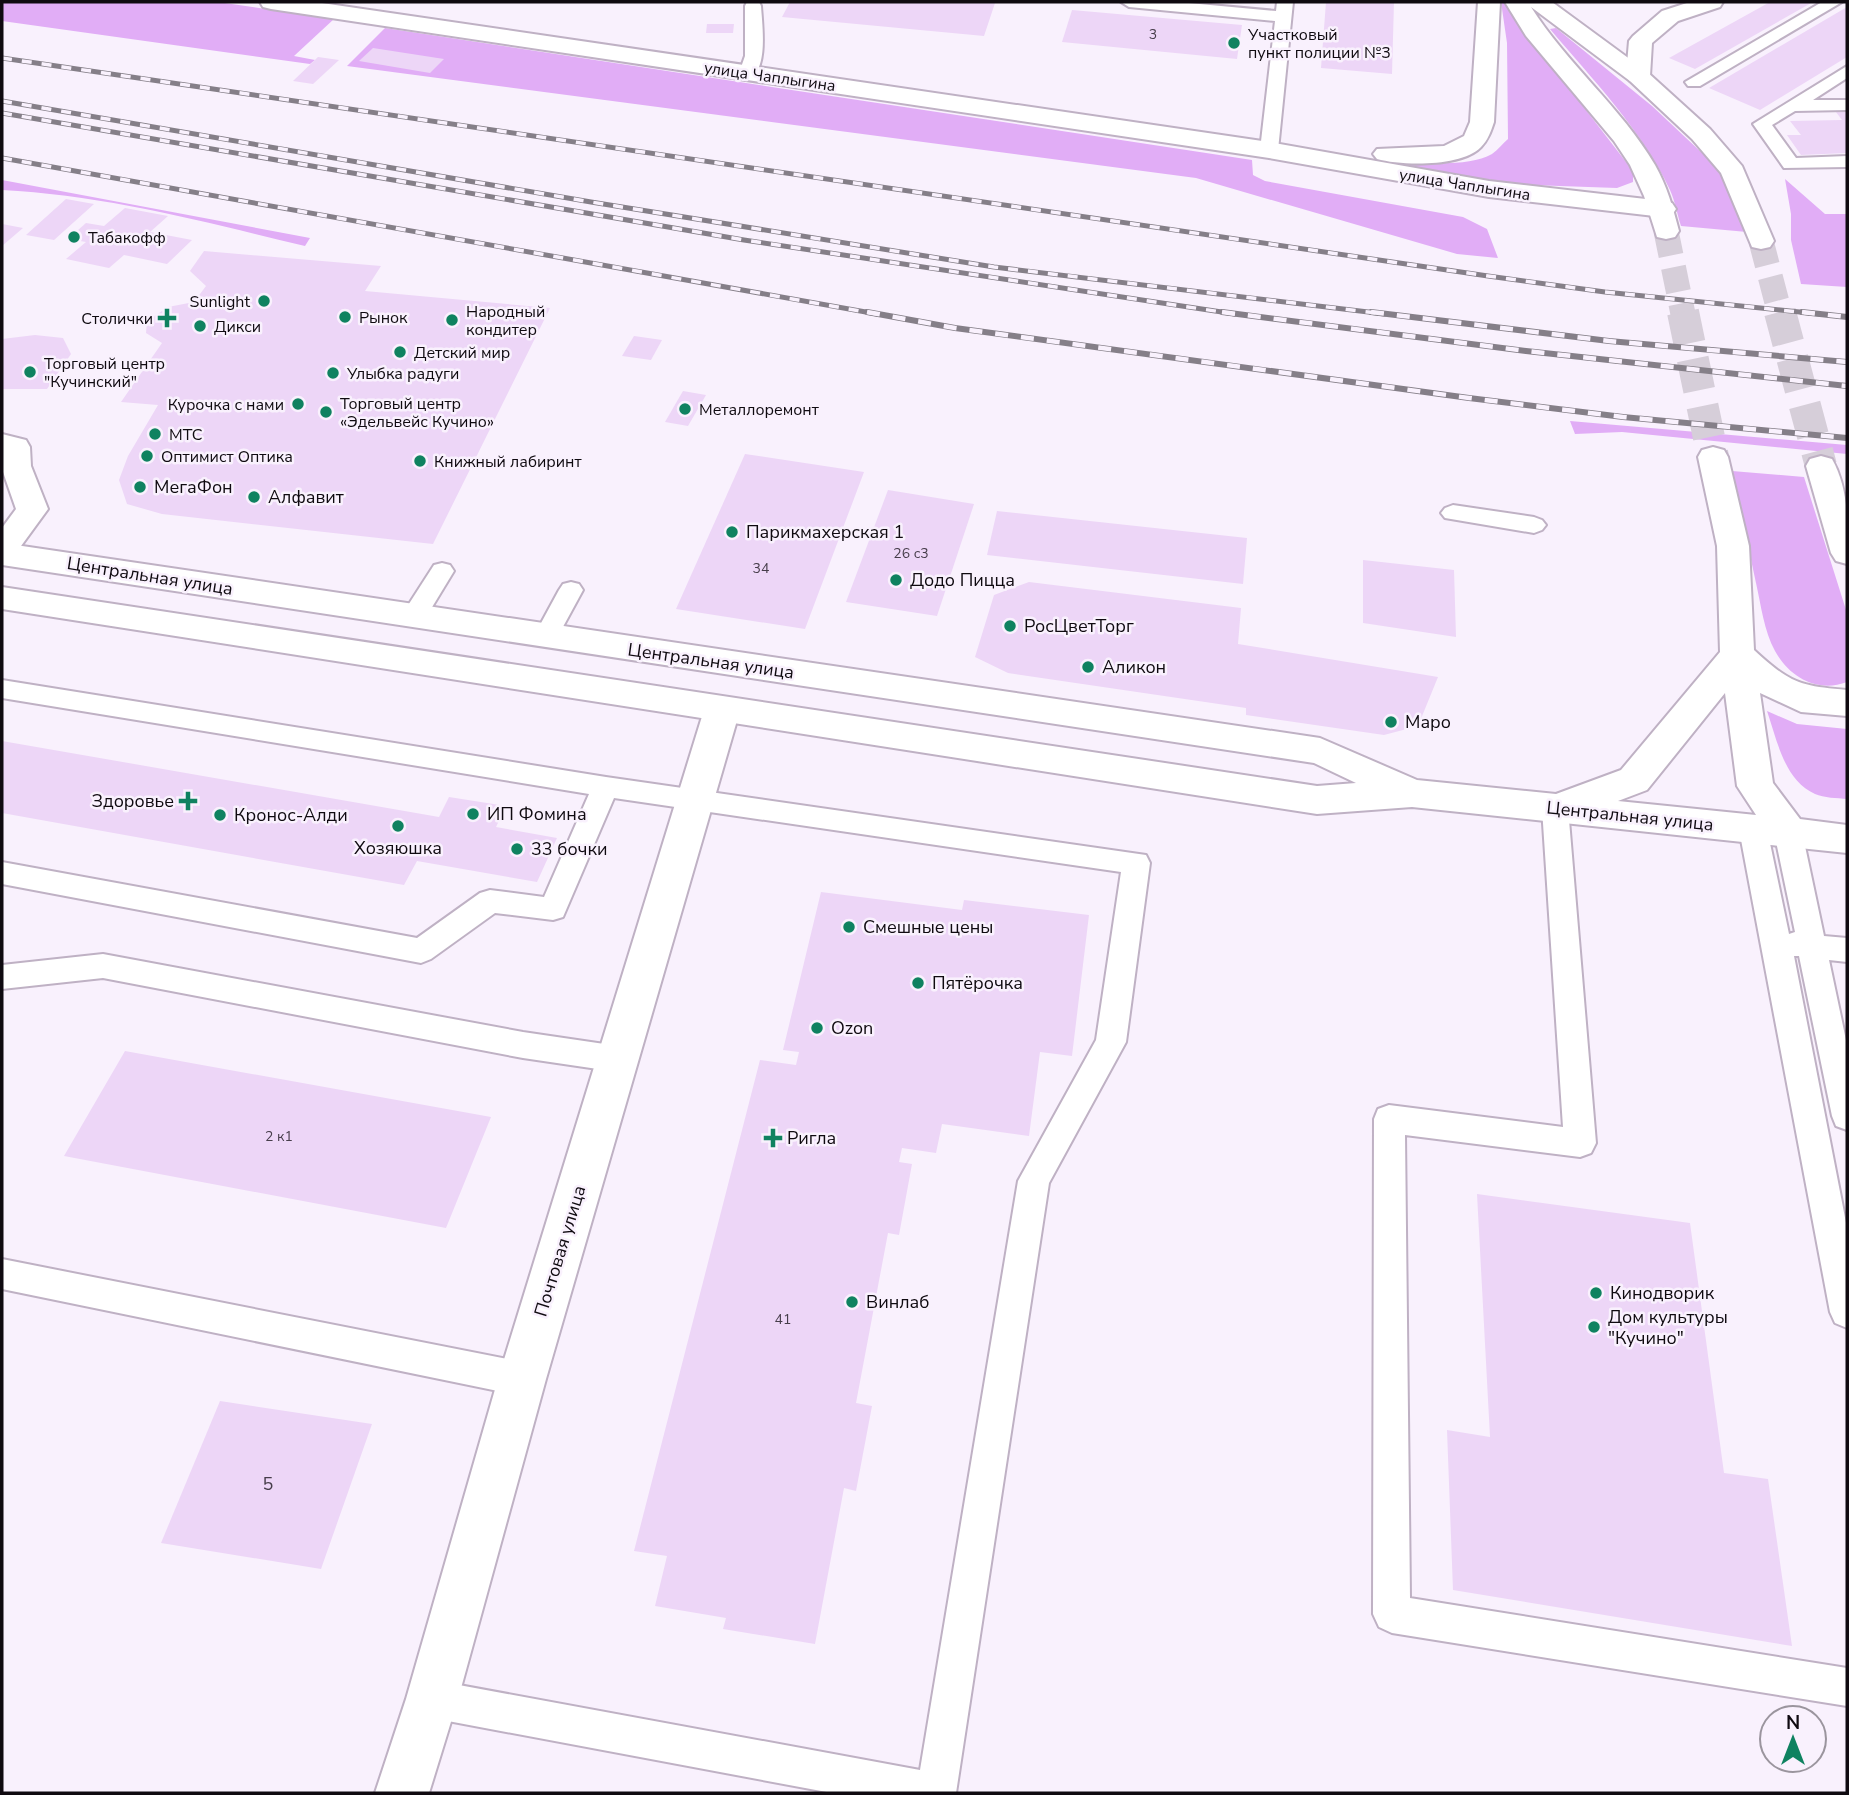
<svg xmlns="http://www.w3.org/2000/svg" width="1849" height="1795" font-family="'Nunito Sans',sans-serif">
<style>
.green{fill:#e1adf6}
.building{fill:#edd6f7}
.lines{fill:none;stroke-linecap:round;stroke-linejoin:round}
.secondary-tunnel-far1{stroke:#d6ced9;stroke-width:25;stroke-dasharray:25 12;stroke-linecap:butt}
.secondary-tunnel{stroke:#d6ced9;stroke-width:32;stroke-dasharray:32 16;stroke-linecap:butt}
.service-casing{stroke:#bfb1c4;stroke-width:4}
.minor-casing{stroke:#bfb1c4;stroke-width:4}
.tertiary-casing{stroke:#bfb1c4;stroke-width:4}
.secondary-casing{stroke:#bfb1c4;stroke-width:4}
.service{fill:#fff;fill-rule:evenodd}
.minor{fill:#fff;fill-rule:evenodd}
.tertiary{fill:#fff;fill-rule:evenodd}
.secondary{fill:#fff;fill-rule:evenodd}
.rail-far1-casing{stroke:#857f88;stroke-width:5}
.rail-casing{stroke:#857f88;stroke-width:6}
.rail-far1{stroke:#f9f1fd;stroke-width:3.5;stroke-dasharray:10;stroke-linecap:butt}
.rail{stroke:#f9f1fd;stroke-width:4.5;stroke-dasharray:13;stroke-linecap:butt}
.poi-dot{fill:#0f8260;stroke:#f9f1fd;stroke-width:2.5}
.labels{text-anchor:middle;stroke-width:5;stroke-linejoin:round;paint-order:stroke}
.number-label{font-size:14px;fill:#463d4a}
.far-poi-label{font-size:16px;fill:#0f0a10;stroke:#f9f1fd;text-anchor:start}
.far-street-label{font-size:16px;fill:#0f0a10;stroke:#f9f1fd}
.poi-label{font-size:18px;fill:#0f0a10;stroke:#f9f1fd;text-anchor:start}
.street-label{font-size:18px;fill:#0f0a10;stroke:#f9f1fd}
.near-number-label{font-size:18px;fill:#463d4a}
</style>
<rect width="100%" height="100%" fill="#f9f1fd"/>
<g class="green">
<polygon points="2,2 218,2 334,19 294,56 315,60 310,64 2,21"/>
<path d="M1501,2h6l8,16 118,153v11l-16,6 -117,-4 -155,-24c40,-4 113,13 147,-6 6,-4 11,-11 16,-15l-1,-96z"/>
<polygon points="385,28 1252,160 1253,175 1265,181 1463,217 1487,229 1498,258 1457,254 1196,178 347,66"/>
<path d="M1556,28l96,78 66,62 14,20 15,44 -66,-6c-4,-12 -6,-25 -11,-36 -28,-60 -78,-111 -120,-161z"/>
<polygon points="1785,179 1825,214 1847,214 1847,287 1801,284 1791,240 1791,214"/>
<path d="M2,180l308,58 -5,8c-100,-24 -201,-51 -303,-56z"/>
<polygon points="1570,421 1847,445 1847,454 1622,432 1575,434"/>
<path d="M1732,471l72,6 43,136v69c-29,11 -57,-4 -72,-31 -11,-20 -14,-46 -19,-68 -8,-37 -16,-75 -24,-112z"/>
<path d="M1767,711l30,13 50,5v70c-10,-1 -23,-1 -32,-5 -31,-14 -38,-54 -48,-83z"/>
</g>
<g class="building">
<polygon points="790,2 976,2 995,3 984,36 782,17"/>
<polygon points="1326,2 1394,2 1392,74 1321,68"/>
<polygon points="1770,2 1813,2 1695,69 1669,58"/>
<polygon points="1847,7 1847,57 1760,110 1709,88"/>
<polygon points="1072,10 1242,25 1237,59 1062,42"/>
<polygon points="707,24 734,24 733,33 706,33"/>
<polygon points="373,48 444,59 430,73 359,61"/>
<polygon points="318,57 339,60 313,84 293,81"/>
<polygon points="1847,111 1847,153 1801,155 1787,135 1801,135 1790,121 1842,120 1836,112"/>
<polygon points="66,199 94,204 54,240 26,235"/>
<polygon points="125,208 168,216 150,232 192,240 167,264 124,255 109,268 66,259 86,242 68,239 86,223 104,226"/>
<polygon points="2,224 23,228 2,246"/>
<polygon points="204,251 381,266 365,291 550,308 433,544 162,514 127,504 119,480 128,456 158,405 121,402 162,343 146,333 147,321 168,307 194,302 206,286 190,271"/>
<polygon points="35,335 63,338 71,354 47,389 2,389 2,339"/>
<polygon points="634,336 662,340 651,360 622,356"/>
<polygon points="683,391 706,395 688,426 665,422"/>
<polygon points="745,454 864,472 805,629 676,609"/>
<polygon points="888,490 974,504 937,616 846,602"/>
<polygon points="997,511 1247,538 1243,584 987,555"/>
<polygon points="1363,560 1454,570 1456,637 1363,623"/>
<polygon points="1029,582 1241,608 1238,644 1438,677 1418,726 1384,735 1246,715 1246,708 1008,673 975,657 994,595"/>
<polygon points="2,741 439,817 449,797 506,806 496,827 557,838 537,882 417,861 404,885 2,813"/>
<polygon points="821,892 962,910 964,900 1089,915 1072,1056 1040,1052 1029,1136 942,1124 936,1153 902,1148 899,1162 912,1164 899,1235 888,1233 856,1403 872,1406 856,1491 844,1488 815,1644 723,1629 726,1618 655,1606 667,1556 634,1551 760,1060 796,1065 799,1052 783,1050"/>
<polygon points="125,1051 202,1065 491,1117 446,1228 64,1156"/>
<polygon points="1477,1194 1690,1223 1724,1473 1768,1479 1792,1646 1453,1590 1447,1430 1490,1437"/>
<polygon points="220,1401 372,1424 321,1569 161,1543"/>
</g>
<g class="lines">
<g class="secondary-tunnel-far1">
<polyline points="1666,231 1683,314"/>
<polyline points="1761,241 1780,314"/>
</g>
<g class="secondary-tunnel">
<polyline points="1683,312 1713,457"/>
<polyline points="1780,312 1821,466"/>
</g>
<defs>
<g id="service">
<path d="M747,2h12l2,4c1,17 8,67 -13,72l-9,-5 6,-17v-50z"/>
<polygon points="1121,2 1178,2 1276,11 1277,2 1293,2 1278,150 1275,154 1269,156 1260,150 1275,21 1129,7"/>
<polygon points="1822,2 1842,2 1700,86 1688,86 1685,82"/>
<polygon points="1847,66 1847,78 1813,100 1847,100 1847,110 1795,111 1772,125 1796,158 1847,156 1847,167 1784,168 1753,124"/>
<polygon points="1453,505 1534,517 1542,520 1546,525 1542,530 1534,533 1445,518 1441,513 1445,508"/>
<polygon points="442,563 450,565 454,571 423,622 414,624 405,622 402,616 405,610 434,565"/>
<polygon points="571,582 579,584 583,590 558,636 555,642 546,645 537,642 534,636 559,590 563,584"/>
<polygon points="2,680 606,777 1146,855 1150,863 1126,1042 1049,1183 956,1793 832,1793 432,1718 418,1713 413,1699 418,1685 432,1680 920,1770 1018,1181 1096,1040 1121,872 614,798 563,917 553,920 495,913 431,959 421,963 2,884 2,862 417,938 480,893 490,890 544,897 589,794 2,698"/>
<polygon points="1555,798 1564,801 1568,808 1596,1143 1591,1153 1580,1157 1405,1135 1410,1598 1847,1668 1847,1706 1392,1633 1379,1627 1373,1614 1374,1119 1378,1109 1389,1105 1563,1127 1542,808 1546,801"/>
<polygon points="1753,819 1763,822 1767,829 1789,934 1795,932 1774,832 1778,825 1788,821 1798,825 1802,832 1824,936 1847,938 1847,962 1829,960 1847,1045 1847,1130 1836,1126 1832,1116 1799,956 1794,956 1847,1228 1847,1328 1835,1323 1830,1312 1739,829 1743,822"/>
<polygon points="103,954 523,1032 618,1046 629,1050 633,1059 629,1068 618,1072 523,1058 103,978 2,989 2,965"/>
<polygon points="2,1259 522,1362 534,1367 539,1379 534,1391 522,1396 2,1289"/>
</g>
<polygon id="minor" points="2,434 26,440 30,447 31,466 48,509 13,557 2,560 2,528 16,509 2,469"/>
<g id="tertiary">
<polygon points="260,2 315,2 1269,142 1489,181 1663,201 1672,203 1676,209 1672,215 1663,217 1489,197 1269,158 271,9 263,7"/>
<path d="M1478,2h22l-6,120c-3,9 -6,18 -13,25 -19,20 -79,19 -104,12l-4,-5 4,-5 67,-3 20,-10 6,-14z"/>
<polygon points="1690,2 1723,2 1720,7 1678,21 1652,43 1650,76 1646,81 1638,83 1630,81 1626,76 1629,41 1633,36 1662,11"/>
<polygon points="722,697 734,701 740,710 546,1379 458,1699 429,1793 375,1793 406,1699 498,1379 704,710 710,701"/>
</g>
<g id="secondary">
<path d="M1505,2h47l94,69 64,58 32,37 32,75 -4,6 -9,2 -9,-2 -31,-74 -29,-34 -62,-58 -99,-74c36,57 90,100 124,158 12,21 18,43 24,66l-4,6 -9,2 -9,-2 -13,-41 -14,-31 -16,-24 -88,-105z"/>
<path d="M1713,447l11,3 4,7 21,89 5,104c36,33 45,36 93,40v26l-46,-4 -41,-19 13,90 27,36 47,6v28l-435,-46 -95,7 -1315,-205v-22l1315,199 39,-3 -42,-20 -1312,-198v-22l1318,195 97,42 139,14 65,-24 99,-118 -3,-106 -19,-89 4,-7zM1725,693l12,93 19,29 -138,-14 29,-11z"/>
<path d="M1821,456l11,3c17,30 17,71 15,105l-11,-3 -5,-8 -25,-87 4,-7z"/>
</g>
</defs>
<use href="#service" class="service-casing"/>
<use href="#minor" class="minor-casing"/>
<use href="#tertiary" class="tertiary-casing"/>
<use href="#secondary" class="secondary-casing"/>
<use href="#service" class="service"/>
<use href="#minor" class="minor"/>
<use href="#tertiary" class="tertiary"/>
<use href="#secondary" class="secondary"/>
<defs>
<g id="rail-far1">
<polyline points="2,58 1488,276 1605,292 1819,314"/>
<polyline points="2,101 591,202 994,267 1385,314"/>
<polyline points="2,113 744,240 1235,314"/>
<polyline points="2,158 877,314"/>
</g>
<g id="rail">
<polyline points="867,312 955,328 1469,398 1623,417 1847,438"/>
<polyline points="1222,312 1526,351 1847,386"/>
<polyline points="1371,312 1609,341 1847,362"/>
<polyline points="1802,312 1847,317"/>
</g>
</defs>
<use href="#rail-far1" class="rail-far1-casing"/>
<use href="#rail" class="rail-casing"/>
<use href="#rail-far1" class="rail-far1"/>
<use href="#rail" class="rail"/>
</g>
<g class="poi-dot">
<circle cx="1234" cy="43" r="7"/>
<circle cx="74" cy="237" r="7"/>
<circle cx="264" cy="301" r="7"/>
<circle cx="345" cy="317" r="7"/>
<path d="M163.5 307.5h7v7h7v7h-7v7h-7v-7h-7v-7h7z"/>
<circle cx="452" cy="320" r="7"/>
<circle cx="200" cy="326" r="7"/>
<circle cx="400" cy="352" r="7"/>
<circle cx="30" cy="372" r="7"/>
<circle cx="333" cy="373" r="7"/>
<circle cx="298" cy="404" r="7"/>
<circle cx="685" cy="409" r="7"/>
<circle cx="326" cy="412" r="7"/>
<circle cx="155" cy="434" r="7"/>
<circle cx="147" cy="456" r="7"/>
<circle cx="420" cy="461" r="7"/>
<circle cx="140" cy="487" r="7"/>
<circle cx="254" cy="497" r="7"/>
<circle cx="732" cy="532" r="7"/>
<circle cx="896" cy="580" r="7"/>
<circle cx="1010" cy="626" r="7"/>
<circle cx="1088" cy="667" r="7"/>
<circle cx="1391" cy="722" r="7"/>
<path d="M184.5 790.5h7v7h7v7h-7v7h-7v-7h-7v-7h7z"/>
<circle cx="473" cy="814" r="7"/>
<circle cx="220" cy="815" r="7"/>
<circle cx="398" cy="826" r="7"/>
<circle cx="517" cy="849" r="7"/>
<circle cx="849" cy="927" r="7"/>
<circle cx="918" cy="983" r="7"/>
<circle cx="817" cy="1028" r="7"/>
<path d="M769.5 1127.5h7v7h7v7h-7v7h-7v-7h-7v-7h7z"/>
<circle cx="1596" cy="1293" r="7"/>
<circle cx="852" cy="1302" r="7"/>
<circle cx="1594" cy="1327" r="7"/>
</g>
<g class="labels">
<g class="number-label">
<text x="1153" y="39">3</text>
<text x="911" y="558">26 с3</text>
<text x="761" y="573">34</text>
<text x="279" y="1141">2 к1</text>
<text x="783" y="1324">41</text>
</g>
<g class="far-poi-label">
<text x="1248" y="40">Участковый<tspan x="1248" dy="18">пункт полиции №3</tspan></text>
<text x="88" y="243">Табакофф</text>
<text x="250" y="307" text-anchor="end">Sunlight</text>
<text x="466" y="317">Народный<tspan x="466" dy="18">кондитер</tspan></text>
<text x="359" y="323">Рынок</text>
<text x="153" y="324" text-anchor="end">Столички</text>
<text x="214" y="332">Дикси</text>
<text x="414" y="358">Детский мир</text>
<text x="44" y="369">Торговый центр<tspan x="44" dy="18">"Кучинский"</tspan></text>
<text x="347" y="379">Улыбка радуги</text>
<text x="340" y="409">Торговый центр<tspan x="340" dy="18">«Эдельвейс Кучино»</tspan></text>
<text x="284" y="410" text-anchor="end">Курочка с нами</text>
<text x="699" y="415">Металлоремонт</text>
<text x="169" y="440">МТС</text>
<text x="161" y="462">Оптимист Оптика</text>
<text x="434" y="467">Книжный лабиринт</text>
</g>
<g class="far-street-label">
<text transform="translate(770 76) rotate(8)" y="6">улица Чаплыгина</text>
<text transform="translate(1465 184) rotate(9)" y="6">улица Чаплыгина</text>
</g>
<g class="poi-label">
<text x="154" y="493">МегаФон</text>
<text x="268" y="503">Алфавит</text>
<text x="746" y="538">Парикмахерская 1</text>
<text x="910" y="586">Додо Пицца</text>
<text x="1024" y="632">РосЦветТорг</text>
<text x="1102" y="673">Аликон</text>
<text x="1405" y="728">Маро</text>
<text x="174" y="807" text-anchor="end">Здоровье</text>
<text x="487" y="820">ИП Фомина</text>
<text x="234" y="821">Кронос-Алди</text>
<text x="398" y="854" text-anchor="middle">Хозяюшка</text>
<text x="531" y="855">33 бочки</text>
<text x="863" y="933">Смешные цены</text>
<text x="932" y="989">Пятёрочка</text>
<text x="831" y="1034">Ozon</text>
<text x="787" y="1144">Ригла</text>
<text x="1610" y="1299">Кинодворик</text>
<text x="866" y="1308">Винлаб</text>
<text x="1608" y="1323">Дом культуры<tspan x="1608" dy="21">"Кучино"</tspan></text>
</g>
<g class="street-label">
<text transform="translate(150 576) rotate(9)" y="6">Центральная улица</text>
<text transform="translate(711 661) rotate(8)" y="6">Центральная улица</text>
<text transform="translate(1630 816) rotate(6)" y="6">Центральная улица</text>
<text transform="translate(560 1251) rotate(-73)" y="6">Почтовая улица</text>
</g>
<g class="near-number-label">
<text x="268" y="1490">5</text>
</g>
</g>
<rect width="1849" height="1795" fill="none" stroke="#0f0a10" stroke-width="7"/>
<g transform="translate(1793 1739)"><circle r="33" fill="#f9f1fd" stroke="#9b959e" stroke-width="2"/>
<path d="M0-5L12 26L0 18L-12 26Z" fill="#0f8260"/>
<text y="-10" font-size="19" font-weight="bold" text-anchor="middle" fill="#0f0a10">N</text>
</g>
</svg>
